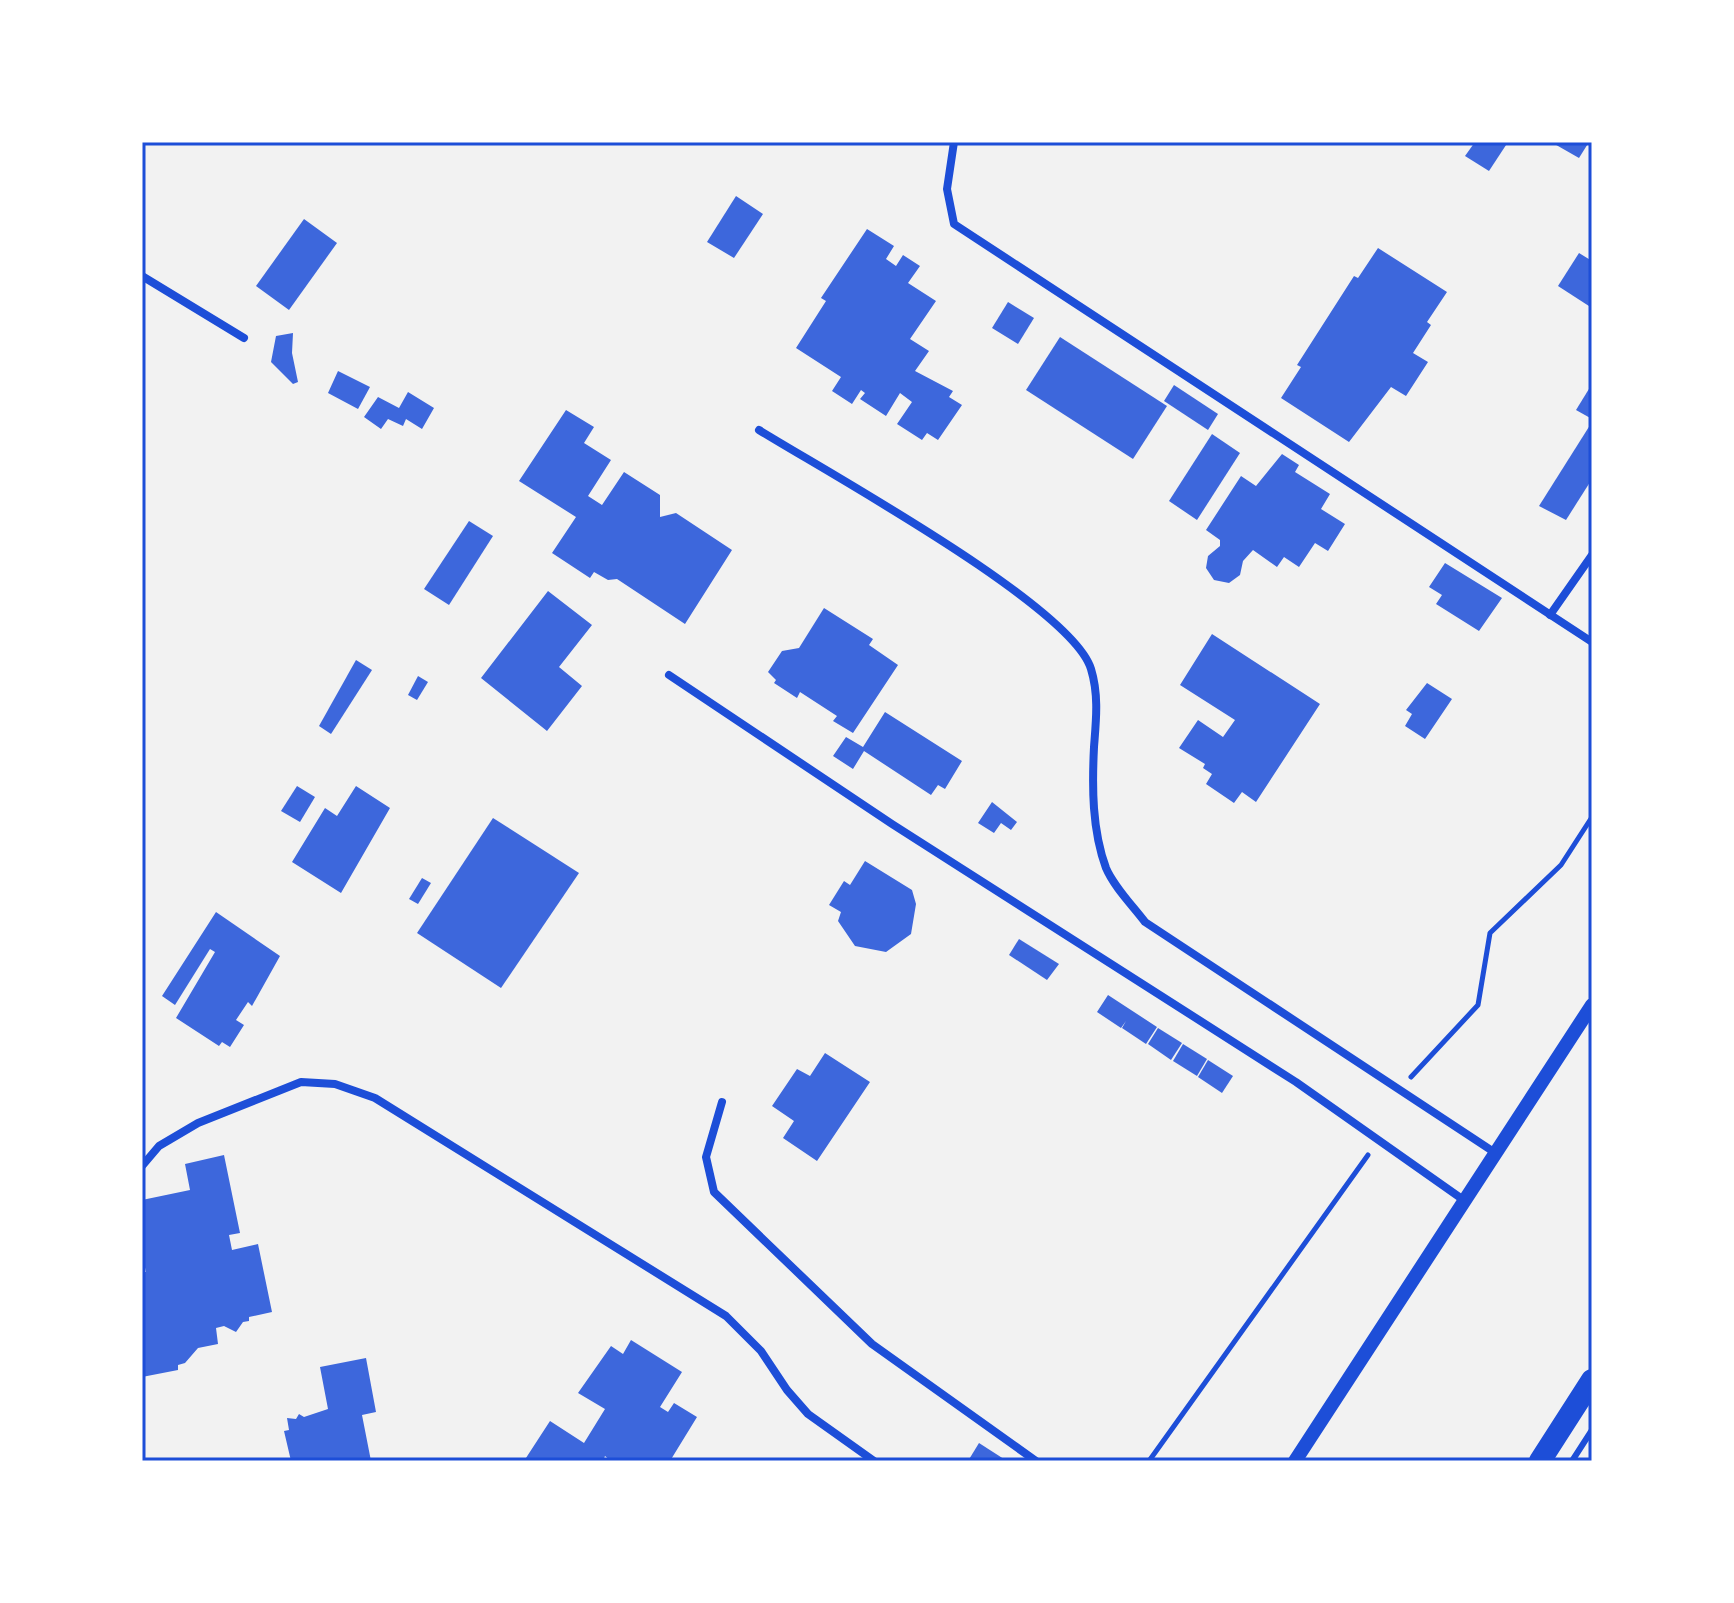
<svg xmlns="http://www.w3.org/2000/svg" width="1734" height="1603" font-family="Poppins,sans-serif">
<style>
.building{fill:#3d67dc}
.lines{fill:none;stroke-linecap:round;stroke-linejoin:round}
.path{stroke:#1d4ed8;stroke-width:5}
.service{stroke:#1d4ed8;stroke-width:6}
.minor{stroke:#1d4ed8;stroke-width:8}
.tertiary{stroke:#1d4ed8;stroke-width:14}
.trunk{stroke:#1d4ed8;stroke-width:22}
.neatline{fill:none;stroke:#1d4ed8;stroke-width:3}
</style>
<rect width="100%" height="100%" fill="#f2f2f2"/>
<g class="building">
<polygon points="1475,142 1508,142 1489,171 1465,156"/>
<polygon points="1551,142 1589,142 1579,158"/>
<polygon points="736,196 763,214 734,258 707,242"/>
<polygon points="304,219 337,243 289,310 256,286"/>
<polygon points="867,229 894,246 886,259 896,266 903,255 920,266 908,283 936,301 910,339 929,351 915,371 953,391 949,397 962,405 938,440 927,433 922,440 897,424 912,402 900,393 886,416 860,399 865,393 861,390 852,404 832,391 841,377 796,348 826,301 821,298"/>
<polygon points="1378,248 1447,292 1427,322 1431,325 1413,353 1428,362 1406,396 1391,387 1349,442 1281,398 1301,367 1297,365 1354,276 1358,278"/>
<polygon points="1579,253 1592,261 1592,308 1558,286"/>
<polygon points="1008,302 1034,318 1018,344 992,328"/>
<polygon points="293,333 292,353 298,382 293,384 271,362 276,336"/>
<polygon points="1060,337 1167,406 1133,459 1026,390"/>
<polygon points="338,371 370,387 358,409 328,393"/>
<polygon points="1592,384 1592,419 1576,410"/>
<polygon points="1174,385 1218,414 1208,430 1164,401"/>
<polygon points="408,392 434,408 422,429 406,419 403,426 388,419 381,429 364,417 378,397 399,408"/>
<polygon points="566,410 594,427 584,443 611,460 588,496 602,505 624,472 660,495 660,517 676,513 732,550 685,624 617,579 608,580 594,572 590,578 552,553 576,517 519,481"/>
<polygon points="1592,422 1592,479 1566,520 1539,506"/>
<polygon points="1212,434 1240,453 1197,520 1169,501"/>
<polygon points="1282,454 1299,465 1295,472 1330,494 1321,509 1345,524 1328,551 1315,543 1299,567 1284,557 1277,567 1253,550 1243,561 1240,575 1229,583 1214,580 1206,568 1208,556 1220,546 1220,540 1206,530 1241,476 1256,486"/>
<polygon points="469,521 493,536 449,605 424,589"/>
<polygon points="1445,563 1502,598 1479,631 1436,604 1442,595 1429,587"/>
<polygon points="548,591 592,625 559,667 582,686 547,731 481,678"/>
<polygon points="824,608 873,639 869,645 898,665 853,733 833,721 837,716 800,692 797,698 774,683 776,680 768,672 782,651 799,648"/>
<polygon points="1212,634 1320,704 1256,802 1242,792 1234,803 1206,784 1212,774 1203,768 1205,764 1179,748 1198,720 1223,737 1235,720 1180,685"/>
<polygon points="356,660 372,670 331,734 319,726"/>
<polygon points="418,676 428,682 417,700 408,695"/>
<polygon points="1427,683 1452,699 1425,739 1405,726 1412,714 1406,710"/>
<polygon points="885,712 962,761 945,789 938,785 931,795 864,751 853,769 833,756 846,737 863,747"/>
<polygon points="297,786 315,797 300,822 281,811"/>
<polygon points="356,786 390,808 341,893 292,862 325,808 337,816"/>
<polygon points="992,802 1017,822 1011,830 1001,823 994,833 978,823"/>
<polygon points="493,818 579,873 501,988 417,933"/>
<polygon points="865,861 912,890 916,904 911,934 886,952 855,946 838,921 841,912 829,905 844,881 850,885"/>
<polygon points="422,878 431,883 418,904 409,899"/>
<polygon points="216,912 280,956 252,1006 248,1002 236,1020 244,1025 230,1047 222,1042 219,1046 176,1018 215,952 210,949 175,1005 162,996"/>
<polygon points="1019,939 1059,964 1047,980 1009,955"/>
<polygon points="1108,995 1157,1027 1146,1044 1122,1028 1126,1021 1121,1028 1097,1012"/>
<polygon points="1158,1028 1182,1043 1171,1060 1148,1044"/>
<polygon points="1183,1044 1207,1059 1197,1076 1173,1061"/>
<polygon points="825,1053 870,1082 817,1161 783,1138 794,1121 772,1106 797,1069 810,1076"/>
<polygon points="1208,1060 1233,1076 1222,1093 1198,1077"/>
<polygon points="224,1155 240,1233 229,1235 232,1250 258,1244 272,1312 249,1317 249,1321 243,1322 236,1332 224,1326 216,1328 218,1344 198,1348 185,1363 178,1365 178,1370 142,1377 142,1272 146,1272 142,1254 142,1200 190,1190 185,1164"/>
<polygon points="631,1340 682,1372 660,1407 668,1412 674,1403 697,1417 670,1461 611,1461 605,1456 603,1461 524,1461 550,1421 584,1443 605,1409 578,1393 611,1346 623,1354"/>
<polygon points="366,1358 376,1412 362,1415 371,1461 291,1461 284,1431 289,1430 287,1418 296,1419 299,1414 304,1417 328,1409 320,1367"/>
<polygon points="979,1443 1007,1461 968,1461"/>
</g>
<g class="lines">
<g class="path">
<polyline points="1411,1077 1478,1005 1490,933 1561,865 1592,817"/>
<polyline points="1149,1461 1368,1155"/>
</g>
<polyline class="service" points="1572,1461 1592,1430"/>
<g class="minor">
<polyline points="954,142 947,189 954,224 1592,642"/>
<polyline points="142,276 244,338"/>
<path d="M759,430c66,41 313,176 332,239 8,26 5,52 3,78 -2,40 -2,83 12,121 8,19 27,38 39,54l352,232"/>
<polyline points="1550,615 1592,555"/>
<polyline points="669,675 892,824 1296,1082 1465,1201"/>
<polyline points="722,1102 706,1157 714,1192 872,1344 1036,1461"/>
<polyline points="142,1166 159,1146 198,1123 301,1082 335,1084 375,1098 726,1316 761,1351 787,1390 808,1414 874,1461"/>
</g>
<polyline class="tertiary" points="1295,1461 1592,1005"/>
<polyline class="trunk" points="1540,1461 1592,1380"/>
</g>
<rect width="1734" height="1603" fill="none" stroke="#ffffff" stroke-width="288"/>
<rect x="144" y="144" width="1446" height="1315" class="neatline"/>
</svg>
